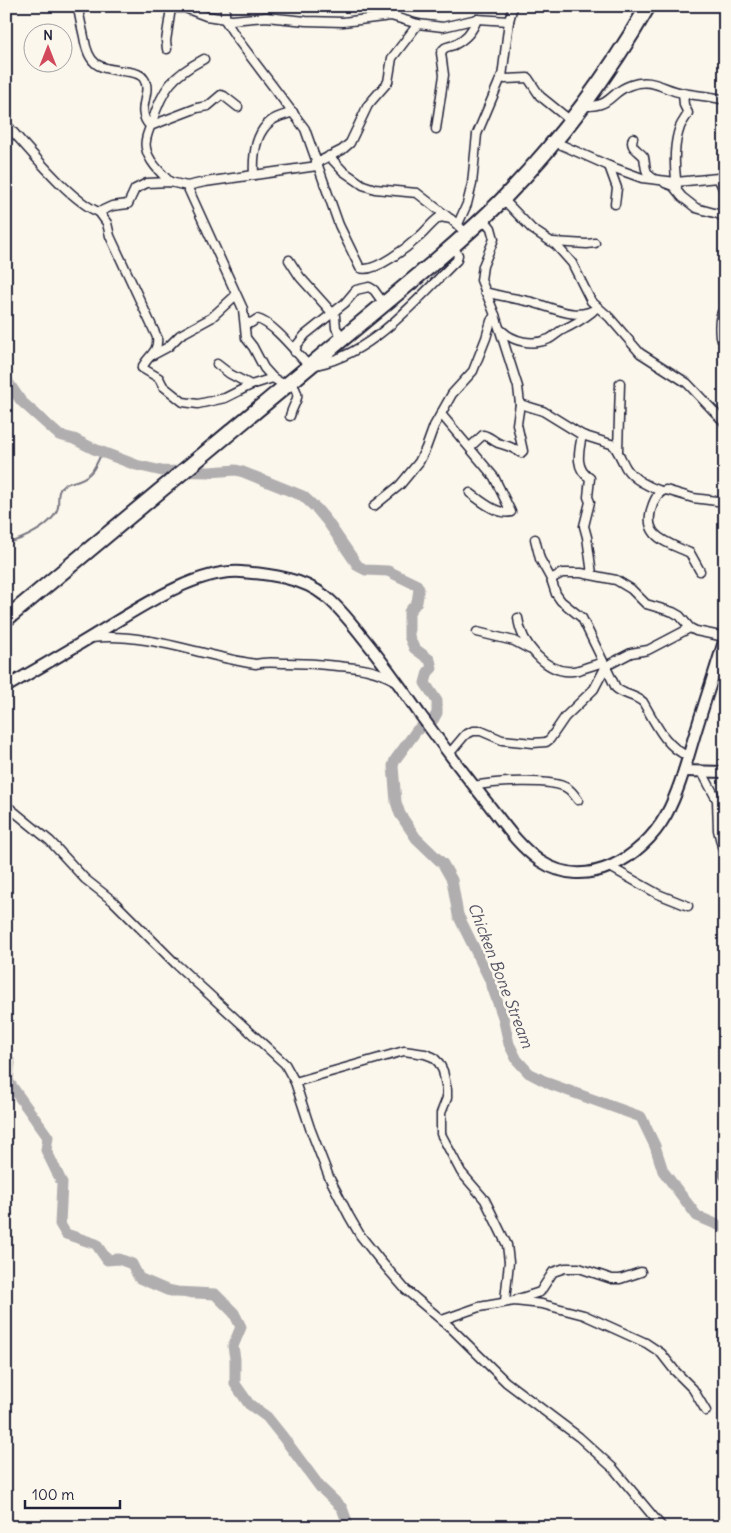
<svg xmlns="http://www.w3.org/2000/svg" width="731" height="1533" font-family="Delius,sans-serif">
<style>
.lines{fill:none;stroke-linecap:round;stroke-linejoin:round}
.stream{stroke:#787681;stroke-width:2}
.river{stroke:#b1aeb0;stroke-width:11}
.street-casing{stroke:#22223b;stroke-width:11}
.secondary-casing{stroke:#22223b;stroke-width:14}
.highway-casing{stroke:#22223b;stroke-width:18}
.street{stroke:#fbf7ec;stroke-width:8}
.secondary{stroke:#fbf7ec;stroke-width:10}
.highway{stroke:#fbf7ec;stroke-width:14}
.labels{text-anchor:middle;stroke-width:5;stroke-linejoin:round;paint-order:stroke}
.water-label{font-size:16px;font-style:italic;fill:#545364;stroke:#fbf7ec}
</style>
<rect width="100%" height="100%" fill="#fbf7ec"/>
<filter id="ink" filterUnits="userSpaceOnUse"><feTurbulence type="fractalNoise" baseFrequency=".02" numOctaves="2"/><feDisplacementMap in="SourceGraphic" scale="10" xChannelSelector="R" yChannelSelector="G"/><feConvolveMatrix kernelMatrix="1 2 1 2 8 2 1 2 1" color-interpolation-filters="sRGB"/></filter>
<g filter="url(#ink)">
<g class="lines">
<path class="stream" d="M6,543c17,-3 48,-18 52,-36 1,-8 -2,-16 6,-22 3,-2 10,-3 15,-5 14,-5 17,-15 23,-28"/>
<g class="river">
<polyline points="6,379 21,401 59,435 74,439 94,449 136,465 162,471 210,472 236,470 243,472 303,496 317,509 327,521 358,566 366,570 388,571 417,585 419,589 417,602 409,612 409,636 414,648 430,660 432,668 428,672 425,683 437,701 437,713 433,720 417,730 395,760 393,766 396,802 400,814 416,838 443,864 452,880 458,915 489,978 503,1017 509,1044 517,1060 529,1073 550,1084 641,1117 655,1146 663,1171 697,1216 725,1228"/>
<polyline points="6,1053 10,1063 8,1081 48,1137 46,1150 62,1183 60,1224 66,1234 96,1244 107,1260 119,1259 132,1264 139,1278 167,1290 177,1292 215,1294 234,1313 241,1327 233,1346 235,1359 235,1384 249,1404 267,1417 283,1437 320,1487 342,1508 349,1527"/>
</g>
<defs>
<g id="street">
<path d="M78,6c1,11 4,21 6,31 5,32 17,31 46,35 5,1 11,2 14,7 9,14 -10,31 6,47"/>
<polyline points="164,6 171,8 185,8 206,16 232,20 266,17 306,21 343,22 391,16 418,24 443,27 477,19 509,21"/>
<path d="M225,6v14l13,20 67,89 34,96 21,43c14,6 49,-22 60,-32 7,-6 12,-14 20,-19l11,2 16,15"/>
<polyline points="391,6 397,17"/>
<polyline points="513,6 509,21 502,77 505,79 528,78 540,96 571,121"/>
<polyline points="167,49 166,41 171,8"/>
<path d="M584,106c29,1 25,-14 47,-21 21,-8 33,5 52,8 14,3 28,3 42,7"/>
<path d="M6,124c21,23 65,78 93,88l13,-6 16,-2 7,-15 12,-6 23,-1 17,4 18,-4 112,-16"/>
<polyline points="150,126 197,108 208,106 221,95 224,96 238,107"/>
<path d="M436,129l8,-54 -3,-22c3,-7 7,-6 13,-8 12,-6 19,-14 23,-26"/>
<path d="M633,138c-4,10 6,12 11,19 2,10 0,16 10,22"/>
<polyline points="555,142 609,166 642,178 676,182 718,178 725,192"/>
<polyline points="329,156 343,171 363,185 375,189 417,193 448,217"/>
<polyline points="316,163 342,150 350,143 368,105 388,82 392,58 418,24"/>
<polyline points="609,166 617,188 615,204"/>
<path d="M254,175c-1,-18 1,-42 17,-54 6,-5 15,-6 22,-9"/>
<path d="M170,182c-8,-8 -22,-21 -24,-34 -2,-8 3,-18 6,-26 11,-34 20,-46 52,-63"/>
<polyline points="665,183 673,186 682,197 696,208 718,214 725,218"/>
<polyline points="187,186 243,309 246,338 253,347 264,368 273,378 286,386"/>
<path d="M677,186c-3,-20 -4,-40 3,-59 2,-5 6,-9 8,-14l-4,-8 -1,-12"/>
<polyline points="503,199 532,229 556,245 572,263 591,301 609,317 640,353 687,383 725,423"/>
<path d="M99,212l8,11 3,13 47,101c2,16 -9,18 -15,31l17,10 4,8 20,16 15,2 27,-6 26,-13 22,-7"/>
<polyline points="458,224 467,204 472,184 477,134 502,75"/>
<polyline points="553,242 587,244 595,243"/>
<polyline points="289,260 300,277 335,316 336,328 343,338"/>
<path d="M485,292c14,4 28,6 42,9 22,4 49,22 70,7"/>
<path d="M725,308c-6,6 -6,20 -5,29l5,5"/>
<path d="M245,322l6,1 6,-4c17,4 39,34 52,47 60,-7 107,-66 148,-106l1,-5 -5,-9"/>
<path d="M501,330c12,12 32,16 48,9 4,-2 8,-6 13,-9 11,-5 20,-10 30,-18"/>
<polyline points="295,352 297,345 305,335 345,303 356,290 369,287 374,290 384,304"/>
<polyline points="153,355 168,347 180,335 211,318 236,295"/>
<polyline points="217,364 230,374 251,385"/>
<path d="M520,404l23,7 39,24 29,9 3,2c5,7 8,15 12,22 7,11 23,19 35,23"/>
<path d="M441,414l53,63 17,35c-14,3 -30,-11 -41,-19"/>
<path d="M290,416c5,-18 13,-17 1,-34"/>
<path d="M582,435c-3,16 -8,34 8,43l-2,19 2,5 -6,24 3,11 5,37"/>
<path d="M470,447l13,-12c6,1 9,5 15,8 10,3 14,4 23,10l2,-2 -6,-27 3,-20 -2,-17 -23,-72 -14,-35 2,-14 11,-27 -3,-11 -8,-10"/>
<polyline points="618,451 620,383"/>
<polyline points="374,506 400,485 419,462 426,448 434,426 452,394 473,371 486,338 491,321 495,315"/>
<path d="M535,539l5,20 11,20 5,15 5,7 21,17 34,70c8,7 19,7 27,14 12,20 22,45 45,54"/>
<path d="M700,571l-10,-18c-23,-11 -50,-16 -37,-49 3,-7 6,-13 13,-14l27,8 32,4"/>
<polyline points="551,579 562,573 581,573 616,580 631,589 646,604 673,612 680,616 690,628"/>
<path d="M518,618c3,25 28,56 55,53 9,-1 20,-7 30,-8"/>
<polyline points="477,632 514,641 529,649"/>
<path d="M91,638c57,-6 110,18 165,26 11,-3 20,-1 31,-1 17,0 34,1 51,3 20,2 37,3 56,14"/>
<polyline points="449,754 465,735 473,731 481,731 502,740 533,743 546,742 550,739 565,717 594,689 606,666 631,653 648,650 690,628 696,631 725,637"/>
<polyline points="702,772 717,800 718,830 725,859"/>
<path d="M474,786c19,-4 77,-8 93,2 5,3 8,8 11,12"/>
<polyline points="6,805 50,841 85,879 113,901 176,964 285,1064 295,1082 310,1128 329,1177 349,1216 360,1235 379,1259 405,1289 451,1328 506,1382 579,1437 613,1468 662,1527"/>
<polyline points="610,867 658,894 688,906"/>
<polyline points="295,1082 404,1051 425,1054 433,1057 439,1063 443,1071 447,1090 447,1098 441,1113 441,1134 461,1172 485,1200 507,1245 509,1262 505,1301"/>
<polyline points="725,1151 725,1176"/>
<polyline points="518,1299 540,1292 553,1272 565,1268 579,1268 612,1279 620,1279 641,1272"/>
<polyline points="442,1320 479,1307 514,1301 542,1304 584,1315 646,1343 661,1353 675,1371 693,1389 706,1411"/>
</g>
<g id="secondary">
<path d="M6,687c29,-17 57,-33 85,-50 41,-24 102,-68 150,-65 28,2 62,6 84,24 12,9 22,22 32,34 22,27 42,54 62,83 21,29 43,58 66,87 17,21 32,45 55,61 47,31 102,-3 126,-46 13,-24 20,-51 28,-78 10,-33 21,-66 31,-99"/>
<polyline points="684,771 725,772"/>
</g>
<path id="highway" d="M6,619l425,-354c25,-22 50,-43 73,-67 56,-58 104,-122 144,-192"/>
</defs>
<use href="#street" class="street-casing"/>
<use href="#secondary" class="secondary-casing"/>
<use href="#highway" class="highway-casing"/>
<use href="#street" class="street"/>
<use href="#secondary" class="secondary"/>
<use href="#highway" class="highway"/>
</g>
</g>
<g class="labels">
<g class="water-label">
<text transform="translate(501 975) rotate(69)" y="6">Chicken Bone Stream</text>
</g>
</g>
<rect width="731" height="1533" fill="none" stroke="#fbf7ec" stroke-width="25"/>
<rect x="12" y="12" width="706" height="1508" fill="none" stroke="#22223b" stroke-width="2" filter="url(#ink)"/>
<g transform="translate(48 48)"><circle r="24" fill="#fbf7ec" stroke="#a4a2a5"/>
<path d="M0-4L9 19L0 12L-9 19Z" fill="#d1495b"/>
<text y="-8" font-size="14" font-weight="bold" text-anchor="middle" fill="#22223b">N</text>
</g>
<path d="M25 1500v8h95v-8" fill="none" stroke="#22223b" stroke-width="2.5"/>
<text x="32" y="1500" font-size="15" fill="#22223b" stroke="#fbf7ec" stroke-width="4" paint-order="stroke">100 m</text>
</svg>
